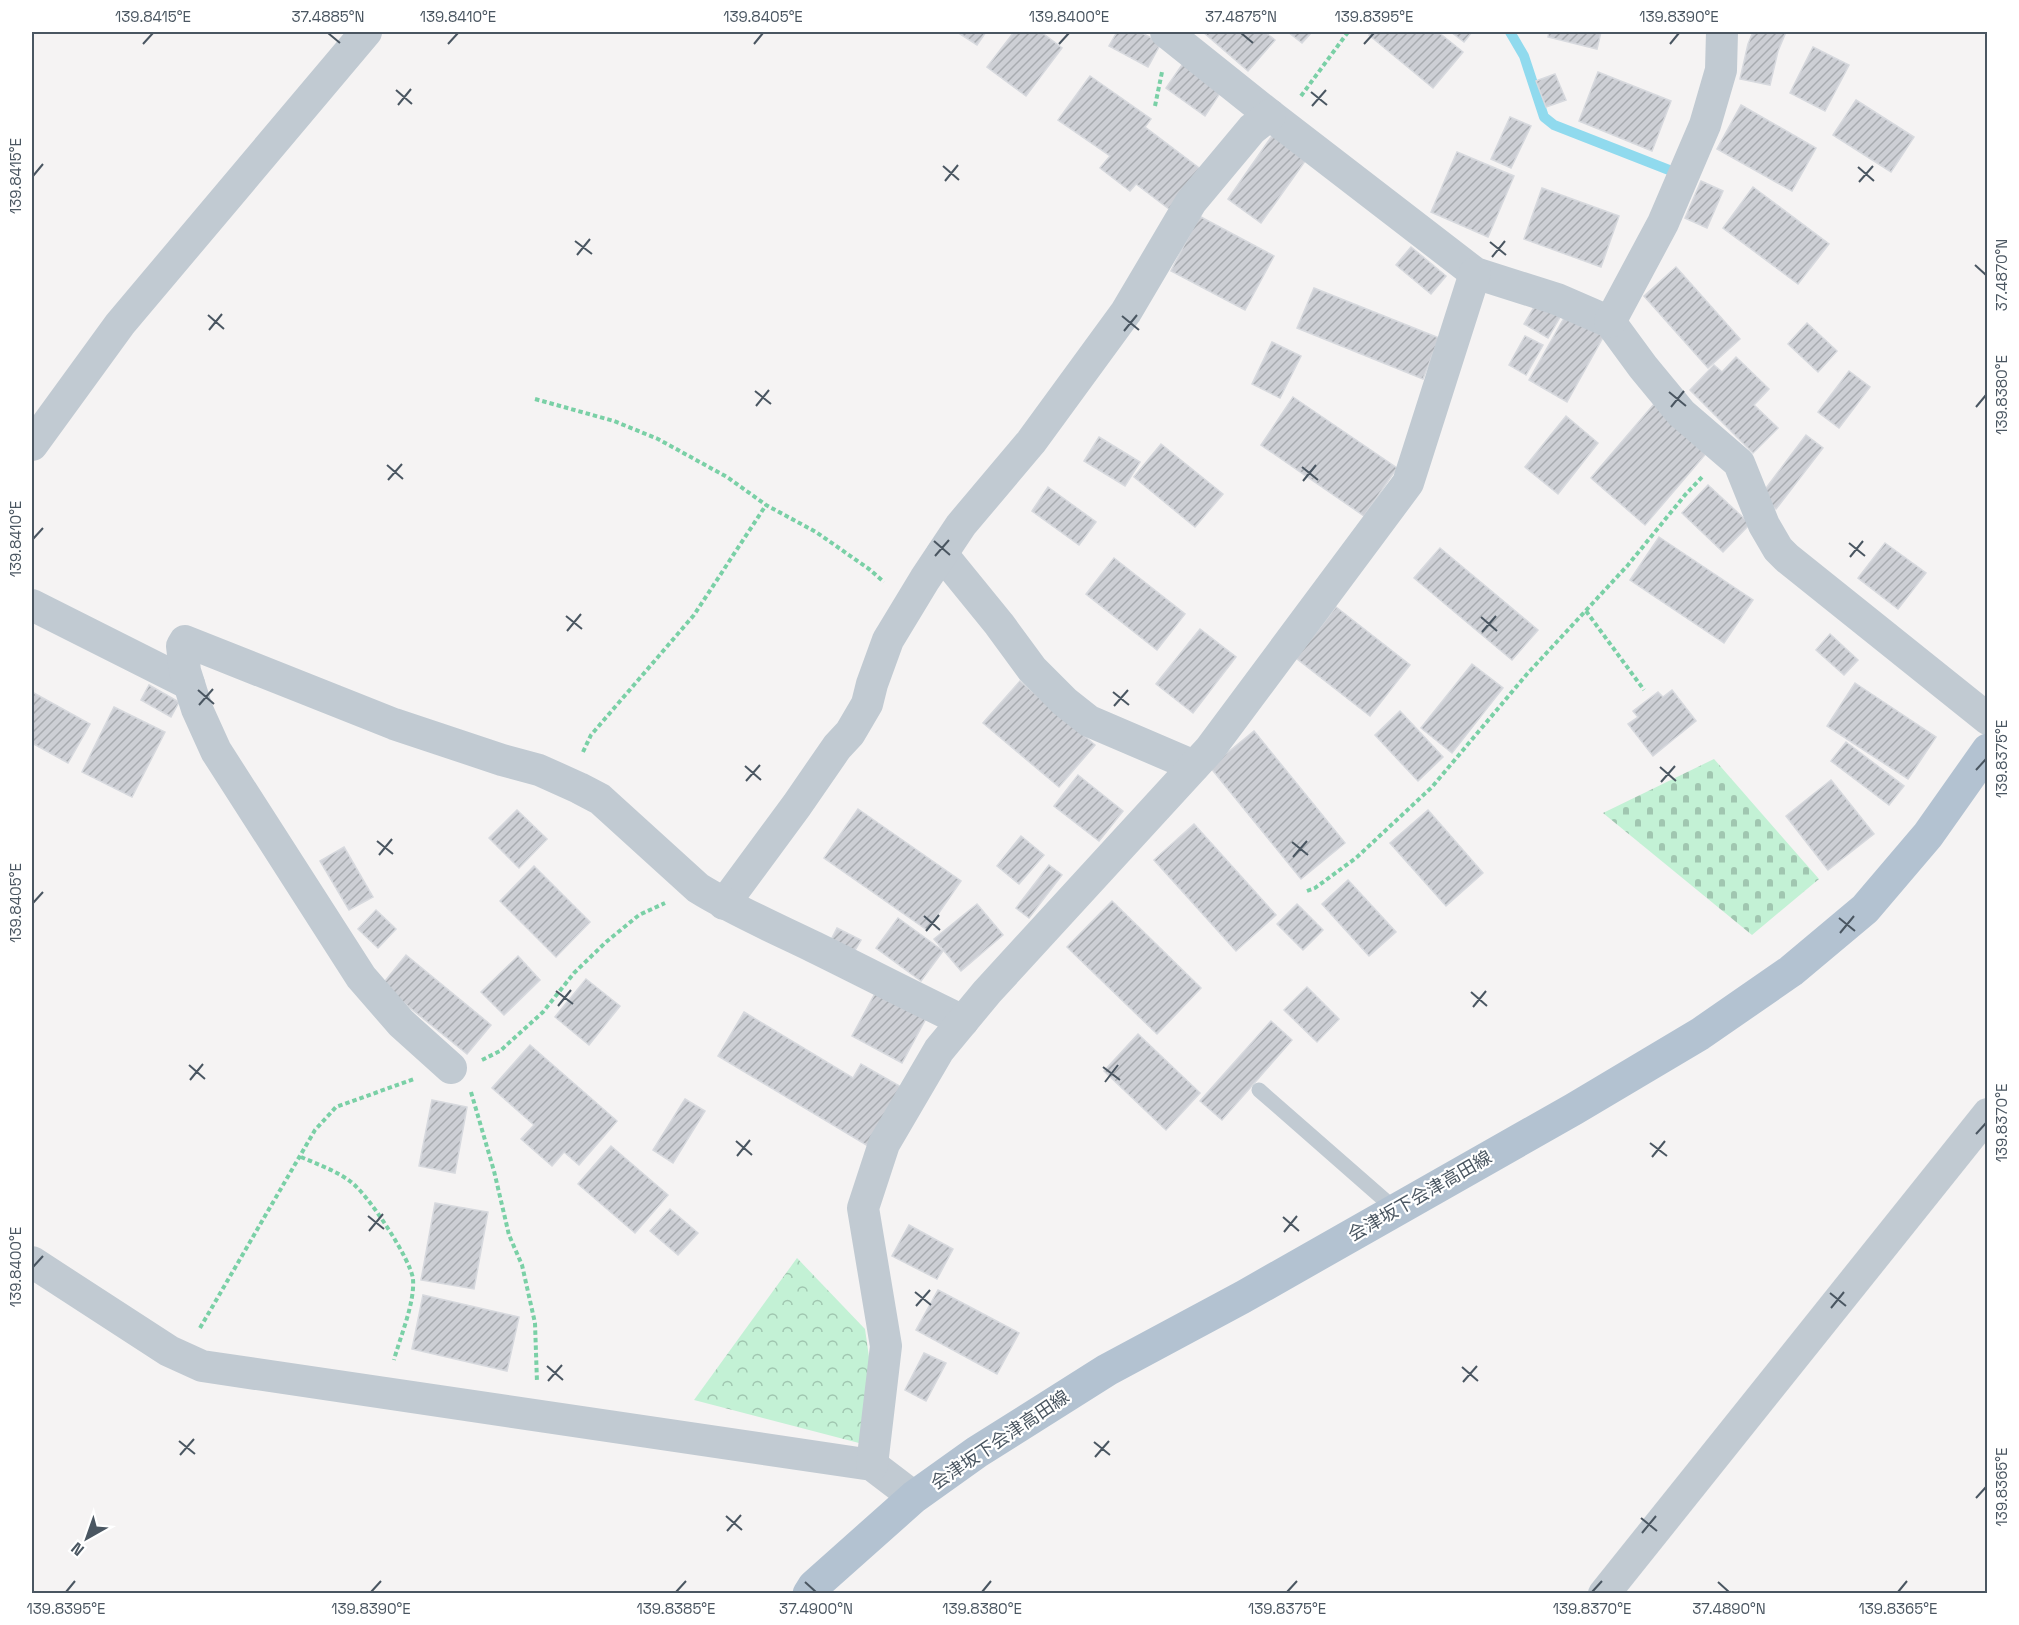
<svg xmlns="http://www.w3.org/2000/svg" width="2019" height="1625" font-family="'Space Grotesk','Noto Sans JP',sans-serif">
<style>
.forest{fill:url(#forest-crowns)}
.cemetery{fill:url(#cemetery-stones)}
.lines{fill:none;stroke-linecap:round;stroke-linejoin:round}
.stream{stroke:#90daee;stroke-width:10}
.building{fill:url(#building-hatch);stroke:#d7d9de;stroke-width:1.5}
.path{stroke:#7ad0a6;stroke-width:4;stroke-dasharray:4.5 3;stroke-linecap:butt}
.service{stroke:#c1cad2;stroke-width:15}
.minor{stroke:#c1cad2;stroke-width:32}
.primary{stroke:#b3c2d1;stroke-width:33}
.ticks{fill:none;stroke:#4a5661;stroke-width:2}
.labels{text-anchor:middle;stroke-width:4.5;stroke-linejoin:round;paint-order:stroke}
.street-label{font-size:18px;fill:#4a5661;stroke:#fff}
.neatline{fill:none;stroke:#4a5661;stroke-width:2}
.ticks-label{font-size:15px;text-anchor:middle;fill:#4a5661}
</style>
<defs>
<pattern id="forest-crowns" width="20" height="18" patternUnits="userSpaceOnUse" patternTransform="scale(1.5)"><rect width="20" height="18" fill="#c3f1d5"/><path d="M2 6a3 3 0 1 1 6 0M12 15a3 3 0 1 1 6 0" fill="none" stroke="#a0c6b0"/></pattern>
<pattern id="cemetery-stones" width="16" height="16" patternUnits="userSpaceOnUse" patternTransform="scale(1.5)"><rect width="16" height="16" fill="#c3f1d5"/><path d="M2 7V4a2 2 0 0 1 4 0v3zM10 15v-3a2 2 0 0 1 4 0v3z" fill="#a0c6b0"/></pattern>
<pattern id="building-hatch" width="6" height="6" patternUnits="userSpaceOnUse" patternTransform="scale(1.5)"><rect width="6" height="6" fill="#cdcfd5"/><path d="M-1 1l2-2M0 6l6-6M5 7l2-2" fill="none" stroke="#a8abb0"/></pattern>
</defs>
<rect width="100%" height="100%" fill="#f5f3f3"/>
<polygon class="forest" points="797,1258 865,1329 871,1371 859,1443 694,1400"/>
<polygon class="cemetery" points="1714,759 1819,879 1752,935 1603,813"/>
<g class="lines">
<polyline class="stream" points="1510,32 1524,56 1544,117 1554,125 1669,170"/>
</g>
<g class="building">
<polygon points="957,32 986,32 977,45"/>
<polygon points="1014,32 1041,32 1062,48 1026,96 987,67"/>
<polygon points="1117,32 1140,32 1161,43 1148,67 1109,46"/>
<polygon points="1203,32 1265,32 1275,40 1248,71"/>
<polygon points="1288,32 1312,32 1302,43"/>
<polygon points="1373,32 1438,32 1463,52 1433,88 1369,35"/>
<polygon points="1451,32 1472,32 1464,42"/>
<polygon points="1549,32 1601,32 1597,49 1548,37"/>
<polygon points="1753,32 1786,32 1778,51 1770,85 1740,79 1748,44"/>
<polygon points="1813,47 1849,65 1825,111 1790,93"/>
<polygon points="1184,62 1222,90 1205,116 1166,88"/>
<polygon points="1598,72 1671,101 1652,151 1579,121"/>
<polygon points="1555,74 1566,100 1546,107 1536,81"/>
<polygon points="1090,76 1151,119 1145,127 1203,171 1173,212 1136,184 1130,191 1100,168 1110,156 1058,120"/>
<polygon points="1856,100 1914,137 1891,172 1833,135"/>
<polygon points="1741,105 1816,148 1792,191 1717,149"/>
<polygon points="1510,117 1531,126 1511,168 1491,159"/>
<polygon points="1274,133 1308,157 1261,223 1228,199"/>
<polygon points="1457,152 1514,176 1488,237 1431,212"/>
<polygon points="1701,181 1723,191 1707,228 1685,218"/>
<polygon points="1753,187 1829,244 1798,284 1723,228"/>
<polygon points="1542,188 1619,216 1601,267 1524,239"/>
<polygon points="1199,216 1274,256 1245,310 1171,271"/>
<polygon points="1411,247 1446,276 1431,294 1396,265"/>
<polygon points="1676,267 1740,339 1708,368 1644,296"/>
<polygon points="1314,288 1439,338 1423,379 1297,328"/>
<polygon points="1539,299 1563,312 1548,338 1524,324"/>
<polygon points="1568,311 1606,332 1567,402 1529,380"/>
<polygon points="1807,323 1837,351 1818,372 1788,344"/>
<polygon points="1525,336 1543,345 1526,375 1509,365"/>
<polygon points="1272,342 1301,356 1280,398 1252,384"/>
<polygon points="1736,357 1769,389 1754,405 1778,428 1753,453 1690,390 1714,365 1722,372"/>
<polygon points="1849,371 1870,387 1839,428 1818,412"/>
<polygon points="1293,397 1397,468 1364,516 1261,445"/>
<polygon points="1654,404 1708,451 1645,525 1591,478"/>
<polygon points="1566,416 1598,443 1558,494 1525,467"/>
<polygon points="1806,435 1823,448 1776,509 1760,496"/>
<polygon points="1099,437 1140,462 1125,486 1084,461"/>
<polygon points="1161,444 1223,494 1195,527 1134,477"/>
<polygon points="1708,485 1750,524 1723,552 1682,513"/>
<polygon points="1048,487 1096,522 1079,545 1032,511"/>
<polygon points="1659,537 1753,600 1724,643 1630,580"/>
<polygon points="1885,543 1926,573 1898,609 1858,578"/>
<polygon points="1440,548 1538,630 1512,660 1414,578"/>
<polygon points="1114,558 1185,614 1157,650 1086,594"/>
<polygon points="1336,607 1410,665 1370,716 1296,658"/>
<polygon points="1200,629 1236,657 1193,713 1156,684"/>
<polygon points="1830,634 1858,660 1844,675 1816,650"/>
<polygon points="1472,664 1503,688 1452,753 1421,728"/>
<polygon points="1020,681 1095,745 1059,787 983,723"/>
<polygon points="1855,683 1936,737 1908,779 1827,726"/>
<polygon points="149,685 179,702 171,717 141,700"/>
<polygon points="1672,690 1696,721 1653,756 1628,724 1638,717 1633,711 1658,692 1663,697"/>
<polygon points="32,692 90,724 68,763 32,743"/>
<polygon points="114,707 165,732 132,797 82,772"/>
<polygon points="1400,711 1443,757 1418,781 1375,735"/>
<polygon points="1254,731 1345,843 1301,879 1210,767"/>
<polygon points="1846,742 1904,786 1889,805 1831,761"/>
<polygon points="1078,775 1123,811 1099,841 1054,806"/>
<polygon points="1831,780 1874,834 1828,870 1786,816"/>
<polygon points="858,809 961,881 927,930 824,858"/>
<polygon points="517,810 547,839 519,868 489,838"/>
<polygon points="1428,810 1483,873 1446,906 1390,843"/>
<polygon points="1194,824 1276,915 1236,951 1154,860"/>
<polygon points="1021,836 1044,855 1019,884 997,866"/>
<polygon points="344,847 373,897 349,910 320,861"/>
<polygon points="1049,865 1062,875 1029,918 1016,908"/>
<polygon points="534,866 590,922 556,957 500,901"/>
<polygon points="1348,880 1396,932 1369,956 1322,904"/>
<polygon points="1112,901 1201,988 1157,1034 1067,947"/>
<polygon points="977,904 1003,935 961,971 934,939"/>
<polygon points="1297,904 1323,930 1303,950 1277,924"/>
<polygon points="376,910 396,929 378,948 358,929"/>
<polygon points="898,918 943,951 921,981 876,948"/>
<polygon points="837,928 861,940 854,952 831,940"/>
<polygon points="406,955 491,1025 467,1054 382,985"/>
<polygon points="518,956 540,980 504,1015 481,992"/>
<polygon points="586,979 620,1006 589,1045 555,1017"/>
<polygon points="879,986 929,1013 902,1063 852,1036"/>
<polygon points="1307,987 1339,1019 1317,1042 1284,1010"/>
<polygon points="744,1012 853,1078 861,1064 903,1088 868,1146 718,1056"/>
<polygon points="1271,1021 1292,1040 1222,1120 1200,1101"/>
<polygon points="1138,1034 1200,1093 1166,1130 1104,1071"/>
<polygon points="530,1045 617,1121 579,1165 564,1152 552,1166 521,1139 534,1125 492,1088"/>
<polygon points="685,1099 705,1111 673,1163 653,1150"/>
<polygon points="432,1100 467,1107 455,1173 419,1166"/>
<polygon points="611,1146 668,1195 635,1233 578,1184"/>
<polygon points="435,1203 488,1212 474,1289 421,1280"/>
<polygon points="670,1209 698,1233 678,1255 650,1231"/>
<polygon points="909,1225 953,1249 937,1279 892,1256"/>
<polygon points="938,1290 1019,1333 997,1374 916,1330"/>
<polygon points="423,1295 519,1317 507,1371 412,1349"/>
<polygon points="924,1353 946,1363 926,1401 905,1390"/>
</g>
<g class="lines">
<g class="path">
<polyline points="1301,96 1348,32"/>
<polyline points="1155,106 1162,72"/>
<polyline points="535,399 614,421 658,439 727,477 766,505 816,532 869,569 884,582"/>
<polyline points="1586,611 1644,690"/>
<polyline points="583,752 591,735 694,615 766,505"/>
<polyline points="1307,891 1315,888 1356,858 1432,787 1527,674 1628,565 1685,495 1703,476"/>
<polyline points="482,1060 500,1051 543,1012 574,973 606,942 639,915 665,903"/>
<polyline points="471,1092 494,1171 509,1235 522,1265 535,1323 537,1382"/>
<path d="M301,1157c16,7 36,14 50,25 17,12 60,78 62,97 2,24 -13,58 -19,81"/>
<polyline points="200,1328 315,1130 336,1107 414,1079"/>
</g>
<polyline class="service" points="1259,1090 1396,1210"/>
<g class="minor">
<polyline points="1166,32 1270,115 1475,273 1557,299 1610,322 1643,367 1681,413 1739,463 1764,525 1778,549 1787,558 1988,719"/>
<polyline points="1610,322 1663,223 1705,125 1721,70 1722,32"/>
<polyline points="32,445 120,324 366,32"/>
<polyline points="942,554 999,624 1032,669 1065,702 1089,721 1194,766"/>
<polyline points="32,605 189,684"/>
<polyline points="724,904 797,805 837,747 850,733 867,704 872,684 888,640 925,579 961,525 1031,442 1126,312 1191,202 1252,129 1270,115"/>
<path d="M451,1068l-50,-45 -40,-46 -145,-226 -19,-42 -12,-38 -3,-25 3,-5 209,83 108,36 37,10 40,18 21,11 98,89c37,23 77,40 116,59 49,24 99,50 149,74"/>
<polyline points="32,1262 169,1351 202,1366 872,1465 914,1497"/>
<polyline points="872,1465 886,1346 863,1208 884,1144 939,1050 987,992 1210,749 1408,483 1475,273"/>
<polyline points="1604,1594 1988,1114"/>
</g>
<polyline class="primary" points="809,1594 814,1586 914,1497 977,1452 1107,1370 1243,1297 1574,1109 1700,1034 1791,971 1865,909 1928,835 1988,750"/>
</g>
<path class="ticks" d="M328,33l12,10M1241,33l12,10M143,44l10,-11M448,44l10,-11M754,44l9,-11M1059,44l10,-11M1364,44l10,-11M1670,44l9,-11M396,90l16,14M1311,92l16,13M398,105l13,-16M1312,106l14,-16M943,166l16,14M1858,167l16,14M33,176l10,-12M945,181l13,-16M1859,182l14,-16M575,241l17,13M1490,242l16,13M577,255l13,-16M1492,257l13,-16M1975,265l11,10M208,315l16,14M1122,316l17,14M209,330l13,-16M1124,331l13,-16M755,391l16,13M1669,392l17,14M756,406l13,-16M1671,407l13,-16M1976,407l10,-12M387,465l16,14M1302,467l16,13M388,480l14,-16M1303,481l13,-16M33,539l10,-11M934,541l16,14M1849,543l16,13M935,556l14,-16M1850,557l13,-16M566,616l16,13M1481,617l16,14M567,631l14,-17M1482,632l14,-16M198,690l16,14M1113,692l16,13M199,705l14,-16M1114,706l14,-16M745,766l16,14M1660,767l16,14M1976,770l10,-11M746,781l14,-16M1661,782l14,-16M377,841l16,13M1292,842l16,13M379,855l13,-16M1293,857l14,-16M33,903l10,-11M924,916l16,14M1839,918l16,13M926,931l13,-16M1840,933l14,-17M556,991l17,13M1471,992l16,14M558,1006l13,-16M1473,1007l13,-16M189,1065l16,14M1103,1067l17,13M190,1080l13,-16M1105,1082l13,-17M1976,1134l10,-11M736,1141l16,14M1650,1143l17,13M737,1156l13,-16M1652,1157l13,-16M368,1216l16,13M1283,1217l16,14M369,1231l14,-17M1284,1232l13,-16M33,1267l10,-11M915,1292l16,13M1830,1293l16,13M916,1306l14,-16M1831,1308l13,-16M547,1366l16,14M1462,1367l16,14M548,1381l14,-16M1463,1382l14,-16M179,1441l16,13M1094,1442l16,13M180,1455l14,-16M1095,1457l14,-16M1976,1498l10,-11M726,1516l16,14M1641,1518l16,13M727,1531l14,-16M1642,1533l14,-17M805,1582l11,10M1718,1582l11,10M66,1592l9,-11M371,1592l10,-11M676,1592l10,-11M982,1592l9,-11M1287,1592l10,-11M1592,1592l10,-11M1898,1592l9,-11"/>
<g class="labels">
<g class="street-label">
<text transform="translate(1420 1196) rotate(-30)" y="6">会津坂下会津高田線</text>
<text transform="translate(1000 1440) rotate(-34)" y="6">会津坂下会津高田線</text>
</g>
</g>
<rect width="2019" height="1625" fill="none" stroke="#ffffff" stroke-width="66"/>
<g transform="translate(87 1538) rotate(220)" stroke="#ffffff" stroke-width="4.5" paint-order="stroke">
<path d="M0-4.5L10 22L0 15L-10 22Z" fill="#4a5661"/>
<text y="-9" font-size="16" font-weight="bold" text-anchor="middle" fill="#4a5661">N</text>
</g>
<rect x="33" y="33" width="1953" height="1559" class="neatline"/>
<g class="ticks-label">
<text x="153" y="22">139.8415°E</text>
<text x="328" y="22">37.4885°N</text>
<text x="458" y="22">139.8410°E</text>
<text x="763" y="22">139.8405°E</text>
<text x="1069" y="22">139.8400°E</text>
<text x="1241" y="22">37.4875°N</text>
<text x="1374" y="22">139.8395°E</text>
<text x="1679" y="22">139.8390°E</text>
<text transform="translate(16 176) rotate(-90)" y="5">139.8415°E</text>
<text transform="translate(2002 275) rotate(-90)" y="5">37.4870°N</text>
<text transform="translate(2002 395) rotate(-90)" y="5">139.8380°E</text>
<text transform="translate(16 539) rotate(-90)" y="5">139.8410°E</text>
<text transform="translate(2002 759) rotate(-90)" y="5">139.8375°E</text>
<text transform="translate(16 903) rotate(-90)" y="5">139.8405°E</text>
<text transform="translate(2002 1123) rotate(-90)" y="5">139.8370°E</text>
<text transform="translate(16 1267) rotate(-90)" y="5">139.8400°E</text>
<text transform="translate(2002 1487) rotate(-90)" y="5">139.8365°E</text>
<text x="66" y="1614">139.8395°E</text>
<text x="371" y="1614">139.8390°E</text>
<text x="676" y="1614">139.8385°E</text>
<text x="816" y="1614">37.4900°N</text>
<text x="982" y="1614">139.8380°E</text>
<text x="1287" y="1614">139.8375°E</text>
<text x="1592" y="1614">139.8370°E</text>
<text x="1729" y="1614">37.4890°N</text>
<text x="1898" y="1614">139.8365°E</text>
</g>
</svg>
